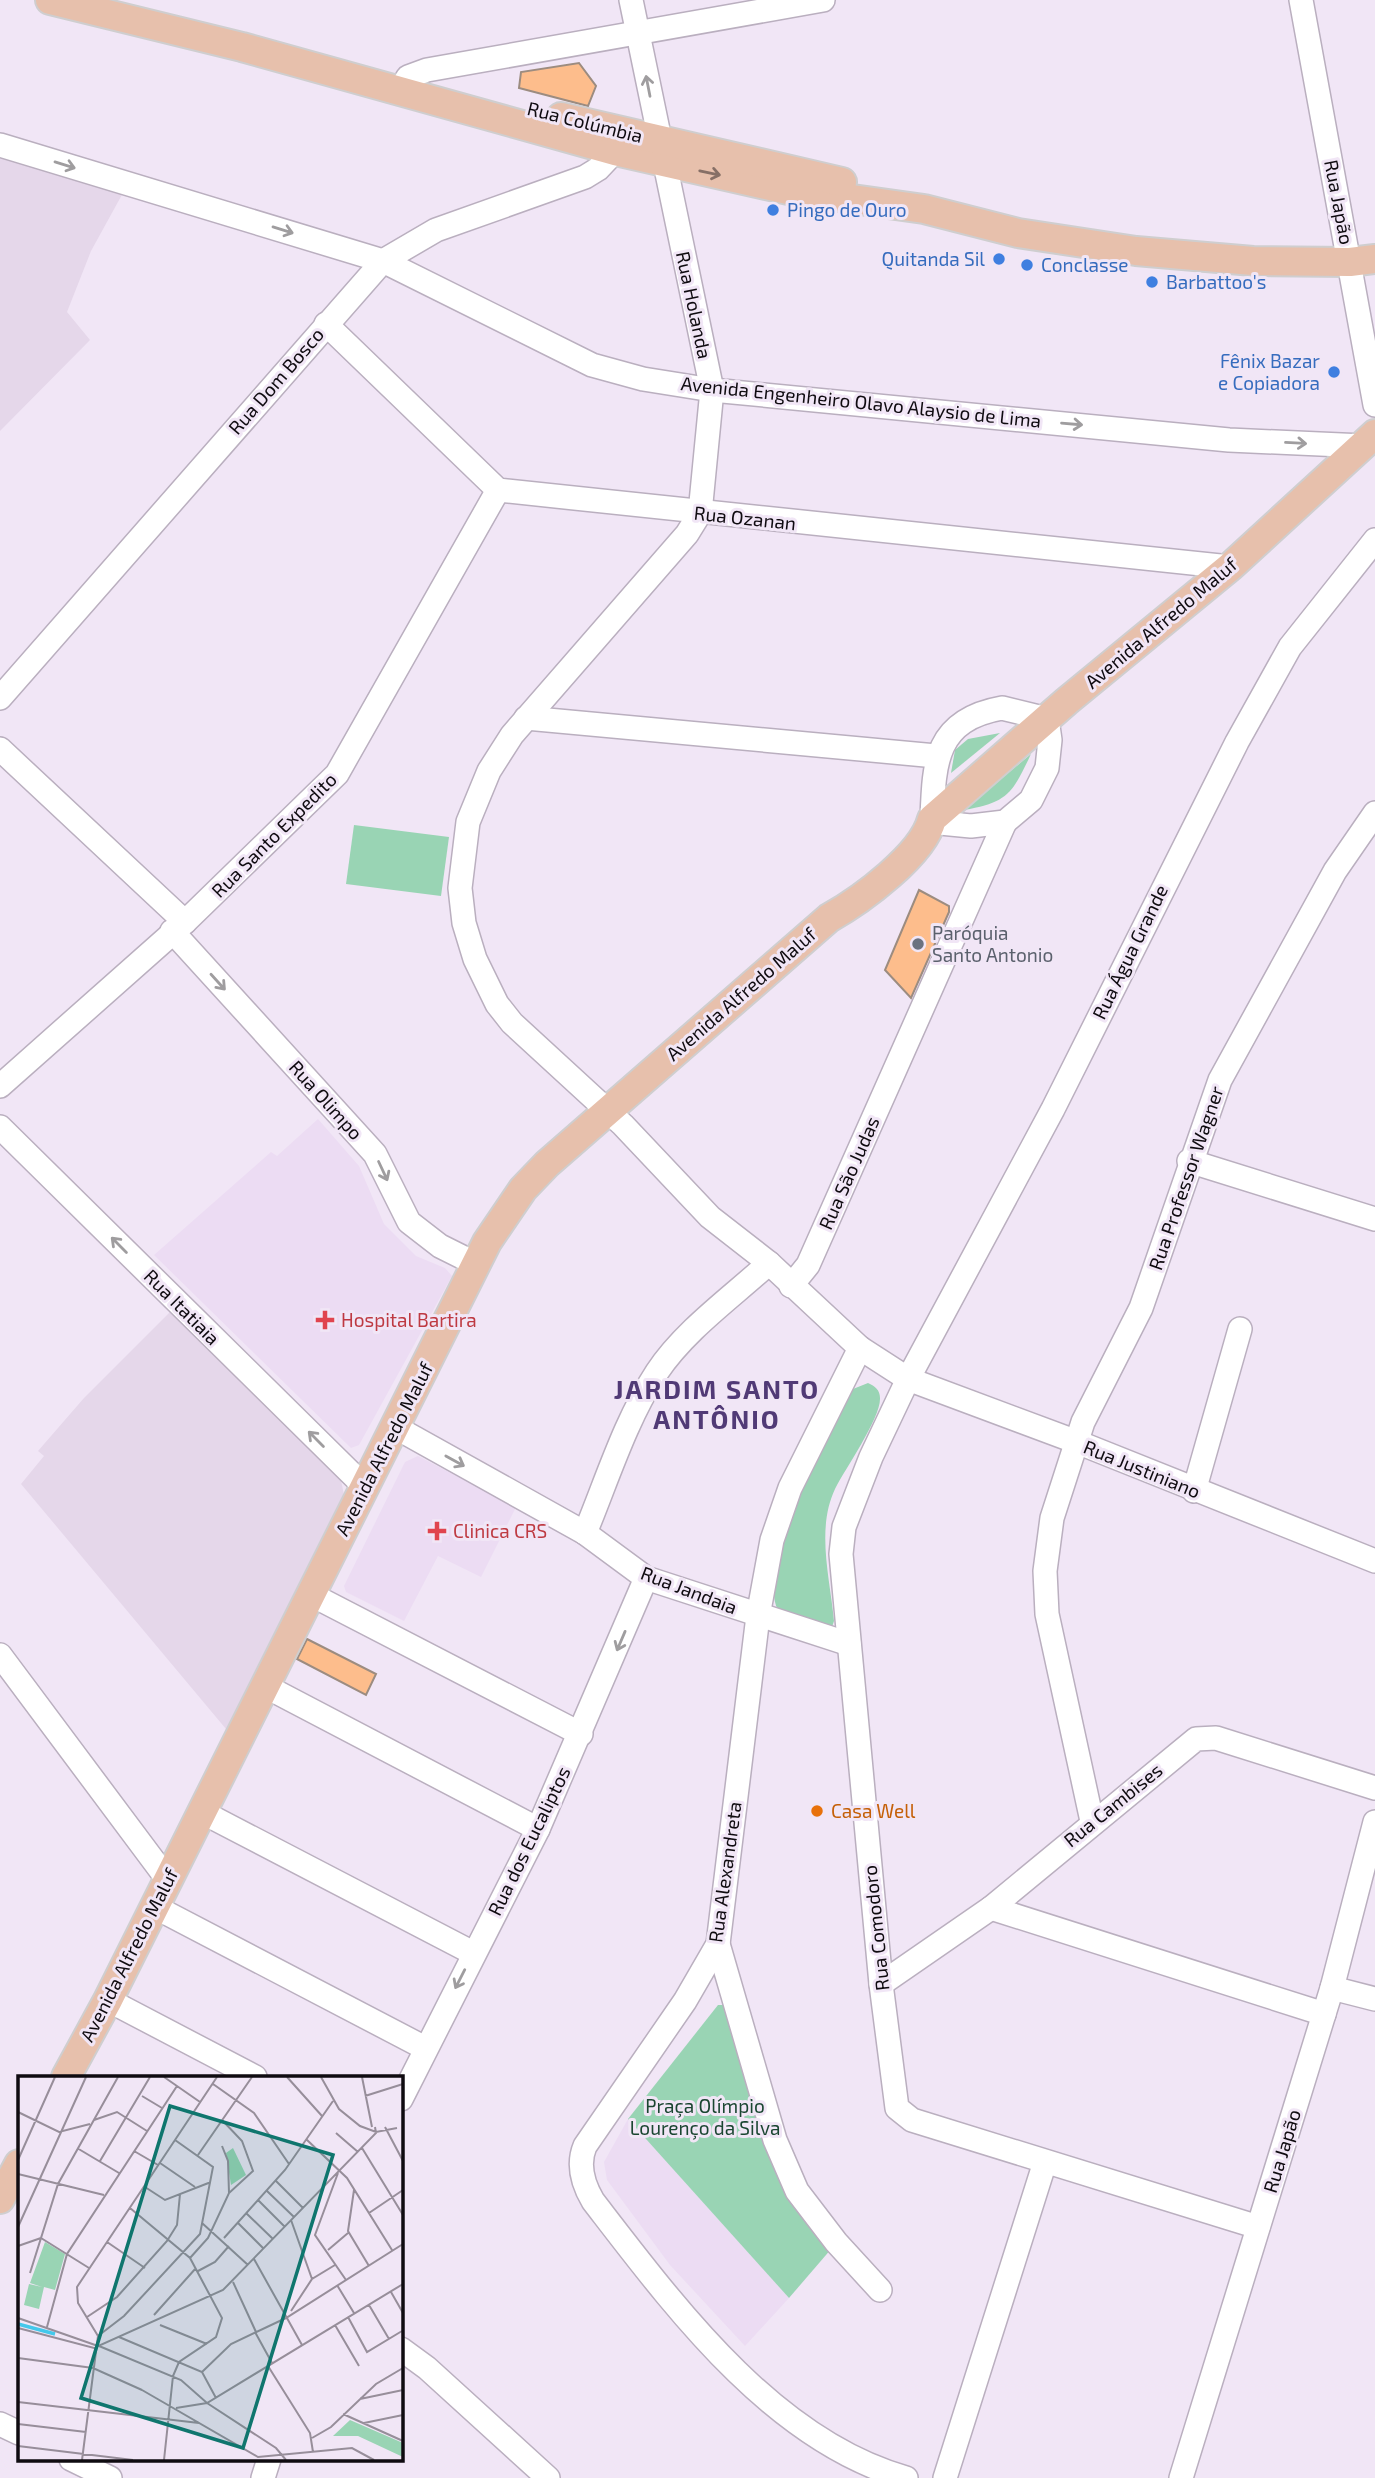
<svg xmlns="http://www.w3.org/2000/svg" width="1375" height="2478" font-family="'Exo 2',sans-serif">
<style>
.built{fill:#ecdcf3}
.education{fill:#e5d7ea}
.green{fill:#99d4b4}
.building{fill:#fdbd8c;stroke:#9c8c80;stroke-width:2}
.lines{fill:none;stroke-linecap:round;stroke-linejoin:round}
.minor-casing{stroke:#baafbf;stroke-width:26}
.major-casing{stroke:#cfcecf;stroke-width:32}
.minor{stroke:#fff;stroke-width:23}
.major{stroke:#e7c0ac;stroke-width:28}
.oneway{stroke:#9f9d9f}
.oneway2{stroke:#866f66}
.shop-dot{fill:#3f7fe0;stroke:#f1e6f6;stroke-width:2.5}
.worship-dot{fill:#6b7280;stroke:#f1e6f6;stroke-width:2.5}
.health-dot{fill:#e0444e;stroke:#f1e6f6;stroke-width:2.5}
.food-dot{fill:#e8710a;stroke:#f1e6f6;stroke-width:2.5}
.labels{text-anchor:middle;stroke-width:6;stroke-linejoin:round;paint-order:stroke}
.street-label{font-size:19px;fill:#0f0b10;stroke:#f1e6f6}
.shop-label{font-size:19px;fill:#366cbe;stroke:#f1e6f6;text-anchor:start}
.worship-label{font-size:19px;fill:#5b616d;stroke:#f1e6f6;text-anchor:start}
.health-label{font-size:19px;fill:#be3a42;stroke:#f1e6f6;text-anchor:start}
.food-label{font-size:19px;fill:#c56008;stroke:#f1e6f6;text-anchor:start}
.park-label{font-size:19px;fill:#1a4631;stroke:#f1e6f6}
.district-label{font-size:26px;font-weight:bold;letter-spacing:2px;fill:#513a76;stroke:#f1e6f6}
.inset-river{fill:none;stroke:#44c8eb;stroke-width:3.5}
.inset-road{fill:none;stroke:#978e9a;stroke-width:2}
.view{fill:#0f766e;fill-opacity:0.15;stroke:#0f766e;stroke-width:3.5}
.inset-edge{fill:none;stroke:#0f0b10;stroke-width:3.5}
</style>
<rect width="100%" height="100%" fill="#f1e6f6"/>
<g class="built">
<polygon points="318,1119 359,1166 384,1224 416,1256 445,1268 452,1276 359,1445 351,1448 154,1255 271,1152 277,1156"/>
<polygon points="418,1456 516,1507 481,1577 438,1556 404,1621 346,1592 344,1586 405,1462"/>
<polygon points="628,2119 789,2298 745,2346 670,2265 607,2180 604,2162"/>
</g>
<g class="education">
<polygon points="0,154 124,191 91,251 67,312 90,340 0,431"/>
<polygon points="172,1310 340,1475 344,1495 226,1729 21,1484 44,1456 38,1451 84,1398"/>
</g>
<g class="green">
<polygon points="1000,733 951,773 955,750 968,739"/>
<path d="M1031,754c-19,40 -23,48 -67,56z"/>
<polygon points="354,825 449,837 441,896 346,884"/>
<path d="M868,1383c7,3 12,7 12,15 1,20 -35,71 -45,91 -19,40 -5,89 -1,132l-2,6 -54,-17c-22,-39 47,-169 65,-208l10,-13z"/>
<polygon points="718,2005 724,2005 832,2248 789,2298 628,2119"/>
</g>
<g class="building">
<polygon points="579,63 596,86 588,106 519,88 521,72"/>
<polygon points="919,890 949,906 949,912 911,998 885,970"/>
<polygon points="307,1639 376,1674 366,1695 297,1659"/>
</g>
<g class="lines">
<defs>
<g id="minor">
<polyline points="631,0 712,390 700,513 687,534 512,735 489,771 468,822 460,888 464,923 475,959 497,1004 512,1023 623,1125 710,1217 769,1263 860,1348 908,1379 1077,1442 1375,1561"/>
<polyline points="1301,0 1375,405"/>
<polyline points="399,92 408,77 427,70 823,0"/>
<polyline points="0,145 383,261 592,365 643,379 712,390 1229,440 1364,446"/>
<polyline points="326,324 498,490 1230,567"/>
<polyline points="0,698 383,261 436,230 585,177 598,169 615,151"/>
<path d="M1002,708l45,11 3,21 -3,28 -16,32 -26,22 -34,4 -31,-3 -8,-4c2,-57 3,-99 70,-111z"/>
<polyline points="526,718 936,756"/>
<polyline points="0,749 185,922"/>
<polyline points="172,931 375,1154 409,1222 440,1246 476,1264"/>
<polyline points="0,1086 185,922 337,774 498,490"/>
<polyline points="0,1127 365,1487"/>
<polyline points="1189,1161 1375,1219"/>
<polyline points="791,1286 808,1265 1005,822"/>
<path d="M860,1348l-70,140 -18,52 -14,76 -40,328 -33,57 -100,145c-8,19 -2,38 8,55 81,105 180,240 313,277"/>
<polyline points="395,1427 585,1533 646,1578 849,1644"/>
<polyline points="1194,1491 1240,1329"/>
<path d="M585,1533c22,-53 40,-112 72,-161 28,-42 75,-75 112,-109"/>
<polyline points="310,1594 581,1734"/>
<polyline points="0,1655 168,1880"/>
<polyline points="265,1686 538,1829"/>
<polyline points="202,1812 473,1953"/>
<polyline points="1092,1821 1047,1614 1045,1571 1052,1518 1083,1422 1141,1308 1220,1080 1335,871 1375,813"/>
<polyline points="155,1907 425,2048"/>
<polyline points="991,1908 1324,2014"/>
<polyline points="718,1944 775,2140 797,2191 836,2242 880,2290"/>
<polyline points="881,1984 991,1908 1196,1739 1216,1738 1375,1788"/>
<polyline points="1332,1988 1375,1999"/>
<polyline points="108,2000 255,2077"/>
<polyline points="401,2099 538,1829 646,1578"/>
<polyline points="1258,2227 912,2120 897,2108 881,1984 841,1554 844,1527 871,1457 908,1379 1053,1109 1237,742 1290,647 1375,540"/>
<polyline points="401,2349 427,2368 548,2478"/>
<polyline points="0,2424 19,2433"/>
<polyline points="71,2459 110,2478"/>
<polyline points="263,2478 269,2459"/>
<polyline points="945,2478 1045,2162"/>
<polyline points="1181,2478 1332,1988 1375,1822"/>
</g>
<g id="major">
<polyline points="50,0 242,47 615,151 788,190 924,209 1018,233 1136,251 1253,261 1350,262 1375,259"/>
<polyline points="561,117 842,182"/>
<path d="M66,2077l42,-77 379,-758 36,-53 24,-25 282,-246c32,-18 94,-63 103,-99l135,-118 163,-134 145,-133"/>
<polyline points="0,2199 19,2164"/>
</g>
</defs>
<use href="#minor" class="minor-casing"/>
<use href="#major" class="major-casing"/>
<use href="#minor" class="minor"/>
<use href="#major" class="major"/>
</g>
<defs><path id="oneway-shaft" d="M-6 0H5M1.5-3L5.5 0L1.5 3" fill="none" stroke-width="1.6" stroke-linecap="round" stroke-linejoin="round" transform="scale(1.75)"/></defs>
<g class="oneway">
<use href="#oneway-shaft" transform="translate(648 86) rotate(-101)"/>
<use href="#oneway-shaft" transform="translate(65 165) rotate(17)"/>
<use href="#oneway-shaft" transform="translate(283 230) rotate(17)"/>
<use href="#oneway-shaft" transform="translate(1072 424) rotate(5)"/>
<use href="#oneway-shaft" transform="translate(1296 443) rotate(3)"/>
<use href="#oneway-shaft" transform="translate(218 982) rotate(48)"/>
<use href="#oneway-shaft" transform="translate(383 1171) rotate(65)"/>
<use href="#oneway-shaft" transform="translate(119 1245) rotate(-135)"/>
<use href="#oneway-shaft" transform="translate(316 1439) rotate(-135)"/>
<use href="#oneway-shaft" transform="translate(455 1461) rotate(29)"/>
<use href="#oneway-shaft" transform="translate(621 1641) rotate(113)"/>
<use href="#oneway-shaft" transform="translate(460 1979) rotate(117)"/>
</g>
<use class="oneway2" href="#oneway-shaft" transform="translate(710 173) rotate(12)"/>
<g class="shop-dot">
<circle cx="773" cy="210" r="7"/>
<circle cx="999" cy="259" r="7"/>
<circle cx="1027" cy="265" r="7"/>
<circle cx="1152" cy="282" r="7"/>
<circle cx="1334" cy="372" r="7"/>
</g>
<circle class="worship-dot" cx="918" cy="944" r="7"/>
<g class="health-dot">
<path d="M321.5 1309.5h7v7h7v7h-7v7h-7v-7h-7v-7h7z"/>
<path d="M433.5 1520.5h7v7h7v7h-7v7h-7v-7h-7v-7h7z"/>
</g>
<circle class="food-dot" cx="817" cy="1811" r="7"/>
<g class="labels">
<g class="street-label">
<text transform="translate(585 122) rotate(14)" y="7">Rua Colúmbia</text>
<text transform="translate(1339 202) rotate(79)" y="7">Rua Japão</text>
<text transform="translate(694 305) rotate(78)" y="7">Rua Holanda</text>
<text transform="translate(276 381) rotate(-49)" y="7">Rua Dom Bosco</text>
<text transform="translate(861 402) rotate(6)" y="7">Avenida Engenheiro Olavo Alaysio de Lima</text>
<text transform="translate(745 518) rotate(6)" y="7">Rua Ozanan</text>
<text transform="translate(1161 623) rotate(-40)" y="7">Avenida Alfredo Maluf</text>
<text transform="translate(274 835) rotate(-45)" y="7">Rua Santo Expedito</text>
<text transform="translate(1130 952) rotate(-64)" y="7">Rua Água Grande</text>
<text transform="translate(741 994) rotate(-41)" y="7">Avenida Alfredo Maluf</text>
<text transform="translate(326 1100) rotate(48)" y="7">Rua Olimpo</text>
<text transform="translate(849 1173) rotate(-66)" y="7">Rua São Judas</text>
<text transform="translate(1186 1178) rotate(-71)" y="7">Rua Professor Wagner</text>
<text transform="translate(182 1307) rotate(45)" y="7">Rua Itatiaia</text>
<text transform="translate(384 1449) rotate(-63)" y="7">Avenida Alfredo Maluf</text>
<text transform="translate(1142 1469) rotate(22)" y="7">Rua Justiniano</text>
<text transform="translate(689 1590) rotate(21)" y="7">Rua Jandaia</text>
<text transform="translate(1113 1805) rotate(-39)" y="7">Rua Cambises</text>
<text transform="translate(529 1841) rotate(-64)" y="7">Rua dos Eucaliptos</text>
<text transform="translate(725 1872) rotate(-82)" y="7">Rua Alexandreta</text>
<text transform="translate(876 1928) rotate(-96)" y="7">Rua Comodoro</text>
<text transform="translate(129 1955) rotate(-63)" y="7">Avenida Alfredo Maluf</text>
<text transform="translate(1282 2151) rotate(-73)" y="7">Rua Japão</text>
</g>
<g class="shop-label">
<text x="787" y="217">Pingo de Ouro</text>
<text x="985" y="266" text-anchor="end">Quitanda Sil</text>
<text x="1041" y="272">Conclasse</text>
<text x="1166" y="289">Barbattoo's</text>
<text x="1320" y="368" text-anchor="end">Fênix Bazar<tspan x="1320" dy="22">e Copiadora</tspan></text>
</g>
<g class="worship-label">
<text x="932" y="940">Paróquia<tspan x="932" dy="22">Santo Antonio</tspan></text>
</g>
<g class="health-label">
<text x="341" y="1327">Hospital Bartira</text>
<text x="453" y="1538">Clinica CRS</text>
</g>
<g class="food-label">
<text x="831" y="1818">Casa Well</text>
</g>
<g class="park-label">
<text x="705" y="2113">Praça Olímpio<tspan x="705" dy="22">Lourenço da Silva</tspan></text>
</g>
<g class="district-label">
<text x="717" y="1399">JARDIM SANTO<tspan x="717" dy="30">ANTÔNIO</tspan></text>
</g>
</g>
<g transform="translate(18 2076)">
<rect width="385" height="385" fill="#f1e6f6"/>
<path d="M215,72l13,27 -15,10 -5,-32zM27,166l20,12 -10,36 -11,-3 -5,22 -15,-4 5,-21 13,3 -12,-4zM332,344l53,23v14l-45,-21h-25z" fill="#99d4b4"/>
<path class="inset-river" d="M0,248l37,10"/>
<path class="inset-road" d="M146,1l36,25M269,1l35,39M303,1l18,32 21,17 16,6 21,-4M344,1l10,50M195,8l41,29 35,51M124,20l20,12M347,20l38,-12M0,36l41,20 31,-8M76,44l23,-8 30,19M367,51l18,34M318,57l22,19M288,63l41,39 45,72M204,70l6,15 1,32M59,72l42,25M344,72l41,67M116,75l24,14M180,79l54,-78M0,84l37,-83M82,85l50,-84M142,87l35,24M320,97l-23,62 31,45M0,98l86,21M258,105l27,27M127,111l20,13 46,-18M336,114l-6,41 21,35M249,115l27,26M240,124l27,27M112,132l60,50 32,60 -6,19 -37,25 -6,14 -9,84M228,137l27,26M351,137l34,-23M273,144l21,59M219,146l26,26M184,147l46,42M0,151l68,-150M23,162l48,30M206,162l61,-68 48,-69M89,166l38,26M0,170l23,-8M310,174l20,-17M172,182l18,-20 21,-45 24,-22 -11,-30 -20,-21M236,183l48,86M180,195l17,-9 14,-16M12,197l28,-89 60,-107M215,206l23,50M319,209l17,28M373,216l12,21M351,229l20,34M273,235l21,-32 23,-14M136,239l42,-47M69,241l30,-20 50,-56 10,-16 3,-31M330,241l19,35 35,-21M0,242l80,28M142,249l47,19M317,249l24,41M29,251l20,-73 110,-168M0,252l76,20 129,-58 153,-157 -1,-6M237,256l17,31M80,260l26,-20 76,-82 13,-67 -38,-27M101,261l83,35 14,26M81,270l82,34 26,23 69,45 10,12M0,282l75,10 49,22M250,290l42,67 3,19M184,296l29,-28 55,-26 117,-74M124,314l116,67 94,-9 22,12M342,323l43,-9M0,326l181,21M158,332l31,-5 196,-119M325,338l60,27M346,347l39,-8M0,348l68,8M294,362l19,-11 45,-43 27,-16M0,370l115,14M64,384l16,-124 -20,-33 -1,-16 140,-210"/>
<path class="view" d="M152,30l163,49 -90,293 -162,-50z"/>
<rect width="385" height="385" class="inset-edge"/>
</g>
</svg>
